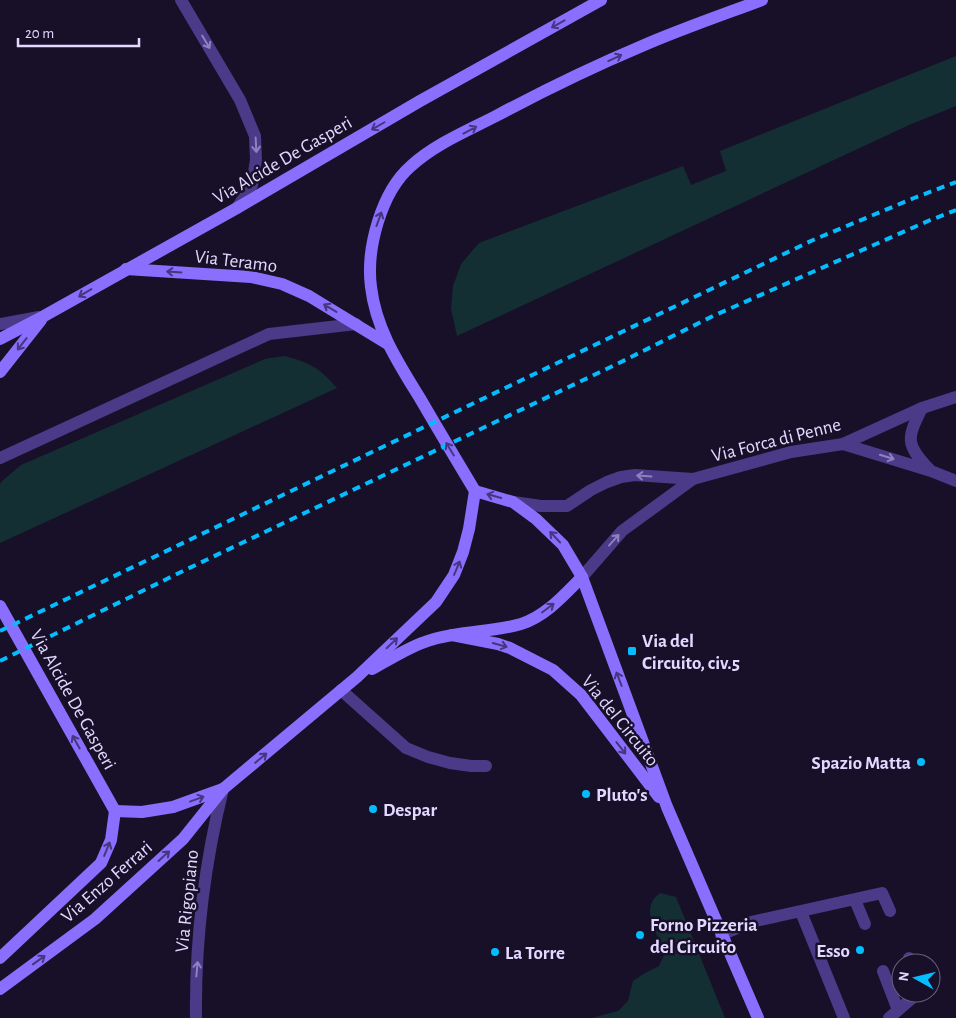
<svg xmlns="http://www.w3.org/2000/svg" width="956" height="1018" font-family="'Alegreya Sans',sans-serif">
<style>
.green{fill:#132f33}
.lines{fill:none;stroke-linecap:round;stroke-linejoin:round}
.service{stroke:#4a3a88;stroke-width:12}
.minor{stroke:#4a3a88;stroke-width:12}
.secondary{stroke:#8a6fff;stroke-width:12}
.rail{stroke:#04bdff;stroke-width:4;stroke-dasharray:8 6;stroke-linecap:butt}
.oneway{stroke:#46367f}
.oneway2{stroke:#8f81be}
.poi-dot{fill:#04bdff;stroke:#181029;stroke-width:2}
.labels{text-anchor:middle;stroke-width:5;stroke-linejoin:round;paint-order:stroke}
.street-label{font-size:19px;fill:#e3d8ff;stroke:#181029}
.poi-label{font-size:19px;font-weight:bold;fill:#e3d8ff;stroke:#181029;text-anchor:start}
</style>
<rect width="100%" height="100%" fill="#181029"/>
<g class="green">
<polygon points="956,56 956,106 909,125 457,336 451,309 453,286 461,264 479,243 683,166 691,185 726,171 720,151"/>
<path d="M284,356c27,7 34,11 53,32l-337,155v-58l1,-3 20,-17 244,-106z"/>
<path d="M660,893l16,4 49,121h-133l26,-7 10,-10 5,-20 12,-8 14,-7 6,-13c-7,-20 -27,-44 -5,-60z"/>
</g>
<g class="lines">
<g class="service">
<polyline points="0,324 39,317"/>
<polyline points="0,458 269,334 356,324"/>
<polyline points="341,690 406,748 428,757 450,763 471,766 486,766"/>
<polyline points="855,900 865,924"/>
<polyline points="801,912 844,1018"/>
<polyline points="721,935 751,922 882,893 890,911"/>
<polyline points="909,958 911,963"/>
<polyline points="883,971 898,1010"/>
<polyline points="889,1018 918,993"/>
</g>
<g class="minor">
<polyline points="181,0 240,100 255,136 256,160 252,185 237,208"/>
<path d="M922,408c-15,30 -17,36 7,61"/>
<polyline points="843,444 931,471 956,481"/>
<polyline points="513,502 541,506 567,506 591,490 607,482 621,477 635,475 693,479 791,452 843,444 922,408 956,397"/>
<polyline points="582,577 622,531 693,479"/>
<path d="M196,1018c-1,-75 9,-156 27,-229"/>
</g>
<g class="secondary">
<polyline points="126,269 251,277 282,284 309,296 386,343"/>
<polyline points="0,339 44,316 237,208 420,101 601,0"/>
<polyline points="0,372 41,320"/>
<path d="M475,491c-18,-30 -36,-60 -54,-91 -22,-36 -45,-70 -50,-113 -5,-38 10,-95 40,-121 24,-22 56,-35 85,-50 47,-25 96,-49 146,-70 39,-17 80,-31 120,-46"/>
<polyline points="475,491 513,502 536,519 563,545 582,577 667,807 758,1018"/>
<polyline points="0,606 115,811"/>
<polyline points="452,635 498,644 510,648 553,670 581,695 659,797"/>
<path d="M372,669c20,-11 40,-24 62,-30 28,-8 60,-7 87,-15 25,-8 43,-29 61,-47"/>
<polyline points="115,811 142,812 173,807 223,789"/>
<polyline points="0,958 101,863 111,840 115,811"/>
<polyline points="0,989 95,919 183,839 223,789 357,677 436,602 454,575 463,552 469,529 475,491"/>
</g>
<g class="rail">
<polyline points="0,631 813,240 914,198 956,182"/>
<polyline points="0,661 181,572 619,363 713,316 928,221 956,210"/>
</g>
</g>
<defs><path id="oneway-shaft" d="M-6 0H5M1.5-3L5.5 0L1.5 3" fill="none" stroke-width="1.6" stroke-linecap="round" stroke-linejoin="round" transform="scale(1.25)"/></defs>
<g class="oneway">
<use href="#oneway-shaft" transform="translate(558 24) rotate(151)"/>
<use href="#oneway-shaft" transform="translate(615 58) rotate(-25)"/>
<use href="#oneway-shaft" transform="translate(378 126) rotate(150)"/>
<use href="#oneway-shaft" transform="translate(470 130) rotate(-28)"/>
<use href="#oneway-shaft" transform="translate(379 219) rotate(-70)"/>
<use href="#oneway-shaft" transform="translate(174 272) rotate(-176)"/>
<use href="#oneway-shaft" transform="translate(85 293) rotate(149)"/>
<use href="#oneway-shaft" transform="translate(330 308) rotate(-149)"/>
<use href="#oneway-shaft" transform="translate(22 344) rotate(128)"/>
<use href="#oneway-shaft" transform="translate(450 449) rotate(-121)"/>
<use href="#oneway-shaft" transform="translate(494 496) rotate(-164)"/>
<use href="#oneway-shaft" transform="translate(555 537) rotate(-133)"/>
<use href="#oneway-shaft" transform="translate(457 568) rotate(-67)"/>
<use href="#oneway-shaft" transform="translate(548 608) rotate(-37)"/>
<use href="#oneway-shaft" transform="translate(392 643) rotate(-44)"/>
<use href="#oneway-shaft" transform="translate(500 645) rotate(16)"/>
<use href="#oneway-shaft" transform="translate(619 679) rotate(-111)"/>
<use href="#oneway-shaft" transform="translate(76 742) rotate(-119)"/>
<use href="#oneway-shaft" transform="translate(621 748) rotate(52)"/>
<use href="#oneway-shaft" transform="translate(261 758) rotate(-40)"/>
<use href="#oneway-shaft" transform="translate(197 799) rotate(-20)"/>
<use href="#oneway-shaft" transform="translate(107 849) rotate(-68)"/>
<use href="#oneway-shaft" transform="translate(164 856) rotate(-42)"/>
<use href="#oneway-shaft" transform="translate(39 960) rotate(-36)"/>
</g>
<g class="oneway2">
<use href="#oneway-shaft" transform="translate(206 42) rotate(59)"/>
<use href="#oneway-shaft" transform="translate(256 145) rotate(87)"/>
<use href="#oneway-shaft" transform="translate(887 457) rotate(17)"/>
<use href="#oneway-shaft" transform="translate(644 476) rotate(-176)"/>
<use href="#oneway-shaft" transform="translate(614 540) rotate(-48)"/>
<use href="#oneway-shaft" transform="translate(197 969) rotate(-85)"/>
</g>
<g class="poi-dot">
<rect x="627" y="646" width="10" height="10" rx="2.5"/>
<circle cx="921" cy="762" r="5"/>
<circle cx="586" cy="794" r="5"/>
<circle cx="373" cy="809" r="5"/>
<circle cx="640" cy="935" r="5"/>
<circle cx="860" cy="950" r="5"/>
<circle cx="495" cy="952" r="5"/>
</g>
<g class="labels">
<g class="street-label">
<text transform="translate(282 159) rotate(-30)" y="7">Via Alcide De Gasperi</text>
<text transform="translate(236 260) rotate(7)" y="7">Via Teramo</text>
<text transform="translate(776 439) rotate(-14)" y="7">Via Forca di Penne</text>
<text transform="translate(74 699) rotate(61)" y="7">Via Alcide De Gasperi</text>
<text transform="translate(621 720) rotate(51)" y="7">Via del Circuito</text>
<text transform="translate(106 881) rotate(-41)" y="7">Via Enzo Ferrari</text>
<text transform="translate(186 901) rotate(-84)" y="7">Via Rigopiano</text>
</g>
<g class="poi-label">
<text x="642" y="647">Via del<tspan x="642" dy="22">Circuito, civ.5</tspan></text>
<text x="911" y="769" text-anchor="end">Spazio Matta</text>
<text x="596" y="801">Pluto's</text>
<text x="383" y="816">Despar</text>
<text x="650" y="931">Forno Pizzeria<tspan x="650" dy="22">del Circuito</tspan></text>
<text x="850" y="957" text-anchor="end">Esso</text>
<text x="505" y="959">La Torre</text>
</g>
</g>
<g transform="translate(916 978) rotate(278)"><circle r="24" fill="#181029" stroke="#69607f"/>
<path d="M0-4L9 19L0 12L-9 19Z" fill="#04bdff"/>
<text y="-8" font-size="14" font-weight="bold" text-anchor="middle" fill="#e3d8ff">N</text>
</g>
<path d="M18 38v8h121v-8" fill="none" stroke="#e3d8ff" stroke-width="2.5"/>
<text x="25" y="38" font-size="15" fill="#e3d8ff" stroke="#181029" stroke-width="4" paint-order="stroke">20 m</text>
</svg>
